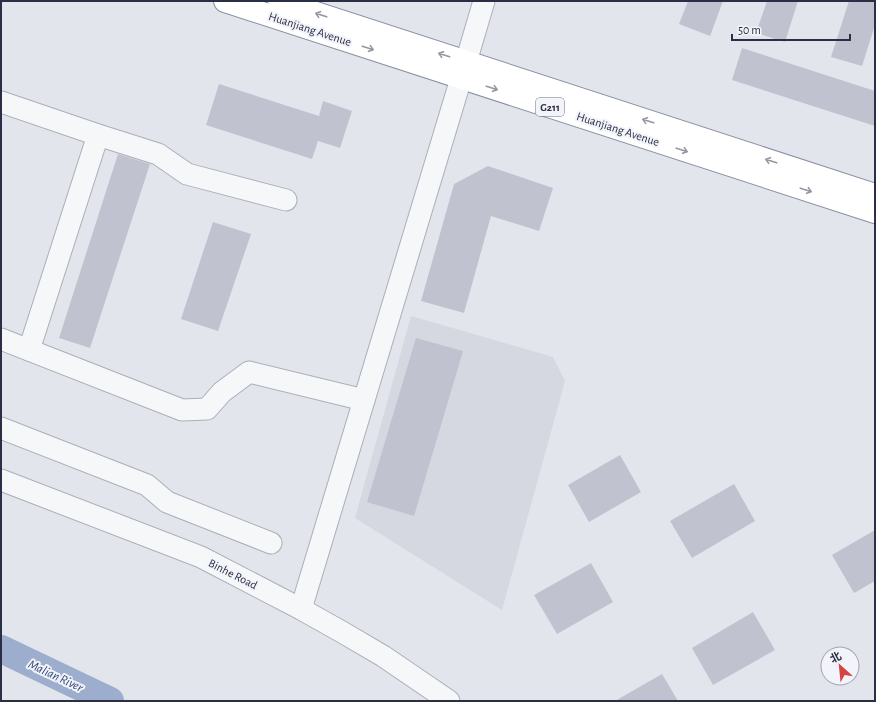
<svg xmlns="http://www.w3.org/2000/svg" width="876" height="702" font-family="'Alegreya Sans','Noto Sans SC',sans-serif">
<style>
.built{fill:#d5d7e1}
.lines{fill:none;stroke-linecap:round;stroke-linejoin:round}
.river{stroke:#9cadcd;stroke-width:28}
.building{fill:#c0c3cf}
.minor-casing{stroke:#acaeba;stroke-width:23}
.highway-casing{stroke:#8990a3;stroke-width:24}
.minor{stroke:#f6f7f9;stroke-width:21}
.highway{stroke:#fff;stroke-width:22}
.oneway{stroke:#9497a2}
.labels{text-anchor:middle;stroke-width:4;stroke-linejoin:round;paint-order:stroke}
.shield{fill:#f3f4f9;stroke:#666a7b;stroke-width:1}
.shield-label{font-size:11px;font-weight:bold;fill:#2a2f45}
.street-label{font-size:12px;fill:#2a2f45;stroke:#f3f4f9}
.water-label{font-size:13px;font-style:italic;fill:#31477b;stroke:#f3f4f9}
</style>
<rect width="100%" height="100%" fill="#e3e5ec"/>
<polygon class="built" points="411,316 553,357 565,381 502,610 355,518"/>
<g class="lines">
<polyline class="river" points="1,649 110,701"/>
</g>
<g class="building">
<polygon points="688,1 723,1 710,36 679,24"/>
<polygon points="767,1 798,1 785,42 756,33"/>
<polygon points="849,1 875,1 875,25 862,66 831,57"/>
<polygon points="742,48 875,91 875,126 732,80"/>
<polygon points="219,84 319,116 323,101 352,111 340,148 318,141 312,159 206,125"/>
<polygon points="118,154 150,164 90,348 59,338"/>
<polygon points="488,166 553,188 539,231 491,216 464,313 421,301 454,184"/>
<polygon points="213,222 251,234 218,331 181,319"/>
<polygon points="416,338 463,351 414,516 367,502"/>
<polygon points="620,455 641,492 589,522 568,485"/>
<polygon points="734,484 755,521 692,558 670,521"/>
<polygon points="875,530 875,581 854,593 832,555"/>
<polygon points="591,563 613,602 557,634 534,595"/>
<polygon points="753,612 775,650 713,685 692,648"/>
<polygon points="662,674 678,701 615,701"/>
</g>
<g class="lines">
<defs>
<g id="minor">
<polyline points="1,102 98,135 158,154 187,174 286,200"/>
<polyline points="1,339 182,410 207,409 222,392 249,372 364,400"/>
<polyline points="29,350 98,135"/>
<polyline points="1,428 147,485 167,502 271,543"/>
<polyline points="1,480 201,557 301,609 342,632 383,656 449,701"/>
<polyline points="301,609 466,62 484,1"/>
</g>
<g id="highway">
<polyline points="225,1 875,212"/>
<polyline points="279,1 875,195"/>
</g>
</defs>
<use href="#minor" class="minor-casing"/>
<use href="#highway" class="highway-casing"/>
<use href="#minor" class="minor"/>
<use href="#highway" class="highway"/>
</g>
<defs><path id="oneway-shaft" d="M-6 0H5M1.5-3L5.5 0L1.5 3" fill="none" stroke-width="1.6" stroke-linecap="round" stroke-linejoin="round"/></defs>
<g class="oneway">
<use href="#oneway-shaft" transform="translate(321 15) rotate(-162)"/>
<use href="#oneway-shaft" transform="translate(368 48) rotate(18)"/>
<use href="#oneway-shaft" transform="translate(444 55) rotate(-162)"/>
<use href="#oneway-shaft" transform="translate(492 88) rotate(18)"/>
<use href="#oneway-shaft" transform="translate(648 121) rotate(-162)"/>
<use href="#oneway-shaft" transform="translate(682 150) rotate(18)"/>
<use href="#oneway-shaft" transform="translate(771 161) rotate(-162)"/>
<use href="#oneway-shaft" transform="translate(806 190) rotate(18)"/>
</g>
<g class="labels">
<rect class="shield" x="536" y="98" width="28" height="18" rx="3"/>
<g class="shield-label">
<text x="550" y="111">G211</text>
</g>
<g class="street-label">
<text transform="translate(310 29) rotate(18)" y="4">Huanjiang Avenue</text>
<text transform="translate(618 129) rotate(18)" y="4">Huanjiang Avenue</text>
<text transform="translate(233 574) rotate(27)" y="4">Binhe Road</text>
</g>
<g class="water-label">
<text transform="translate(56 675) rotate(25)" y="5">Malian River</text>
</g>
</g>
<rect width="876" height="702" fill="none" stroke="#2a2f45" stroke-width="4"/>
<g transform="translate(840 666) rotate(333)"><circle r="19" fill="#f3f4f9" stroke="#a3a5b1"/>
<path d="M0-3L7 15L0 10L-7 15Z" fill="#d54343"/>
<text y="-6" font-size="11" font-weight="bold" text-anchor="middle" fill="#2a2f45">北</text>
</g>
<path d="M732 34v6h118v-6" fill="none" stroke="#2a2f45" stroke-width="2"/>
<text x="738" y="34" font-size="12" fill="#2a2f45" stroke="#f3f4f9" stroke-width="3" paint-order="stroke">50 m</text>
</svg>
